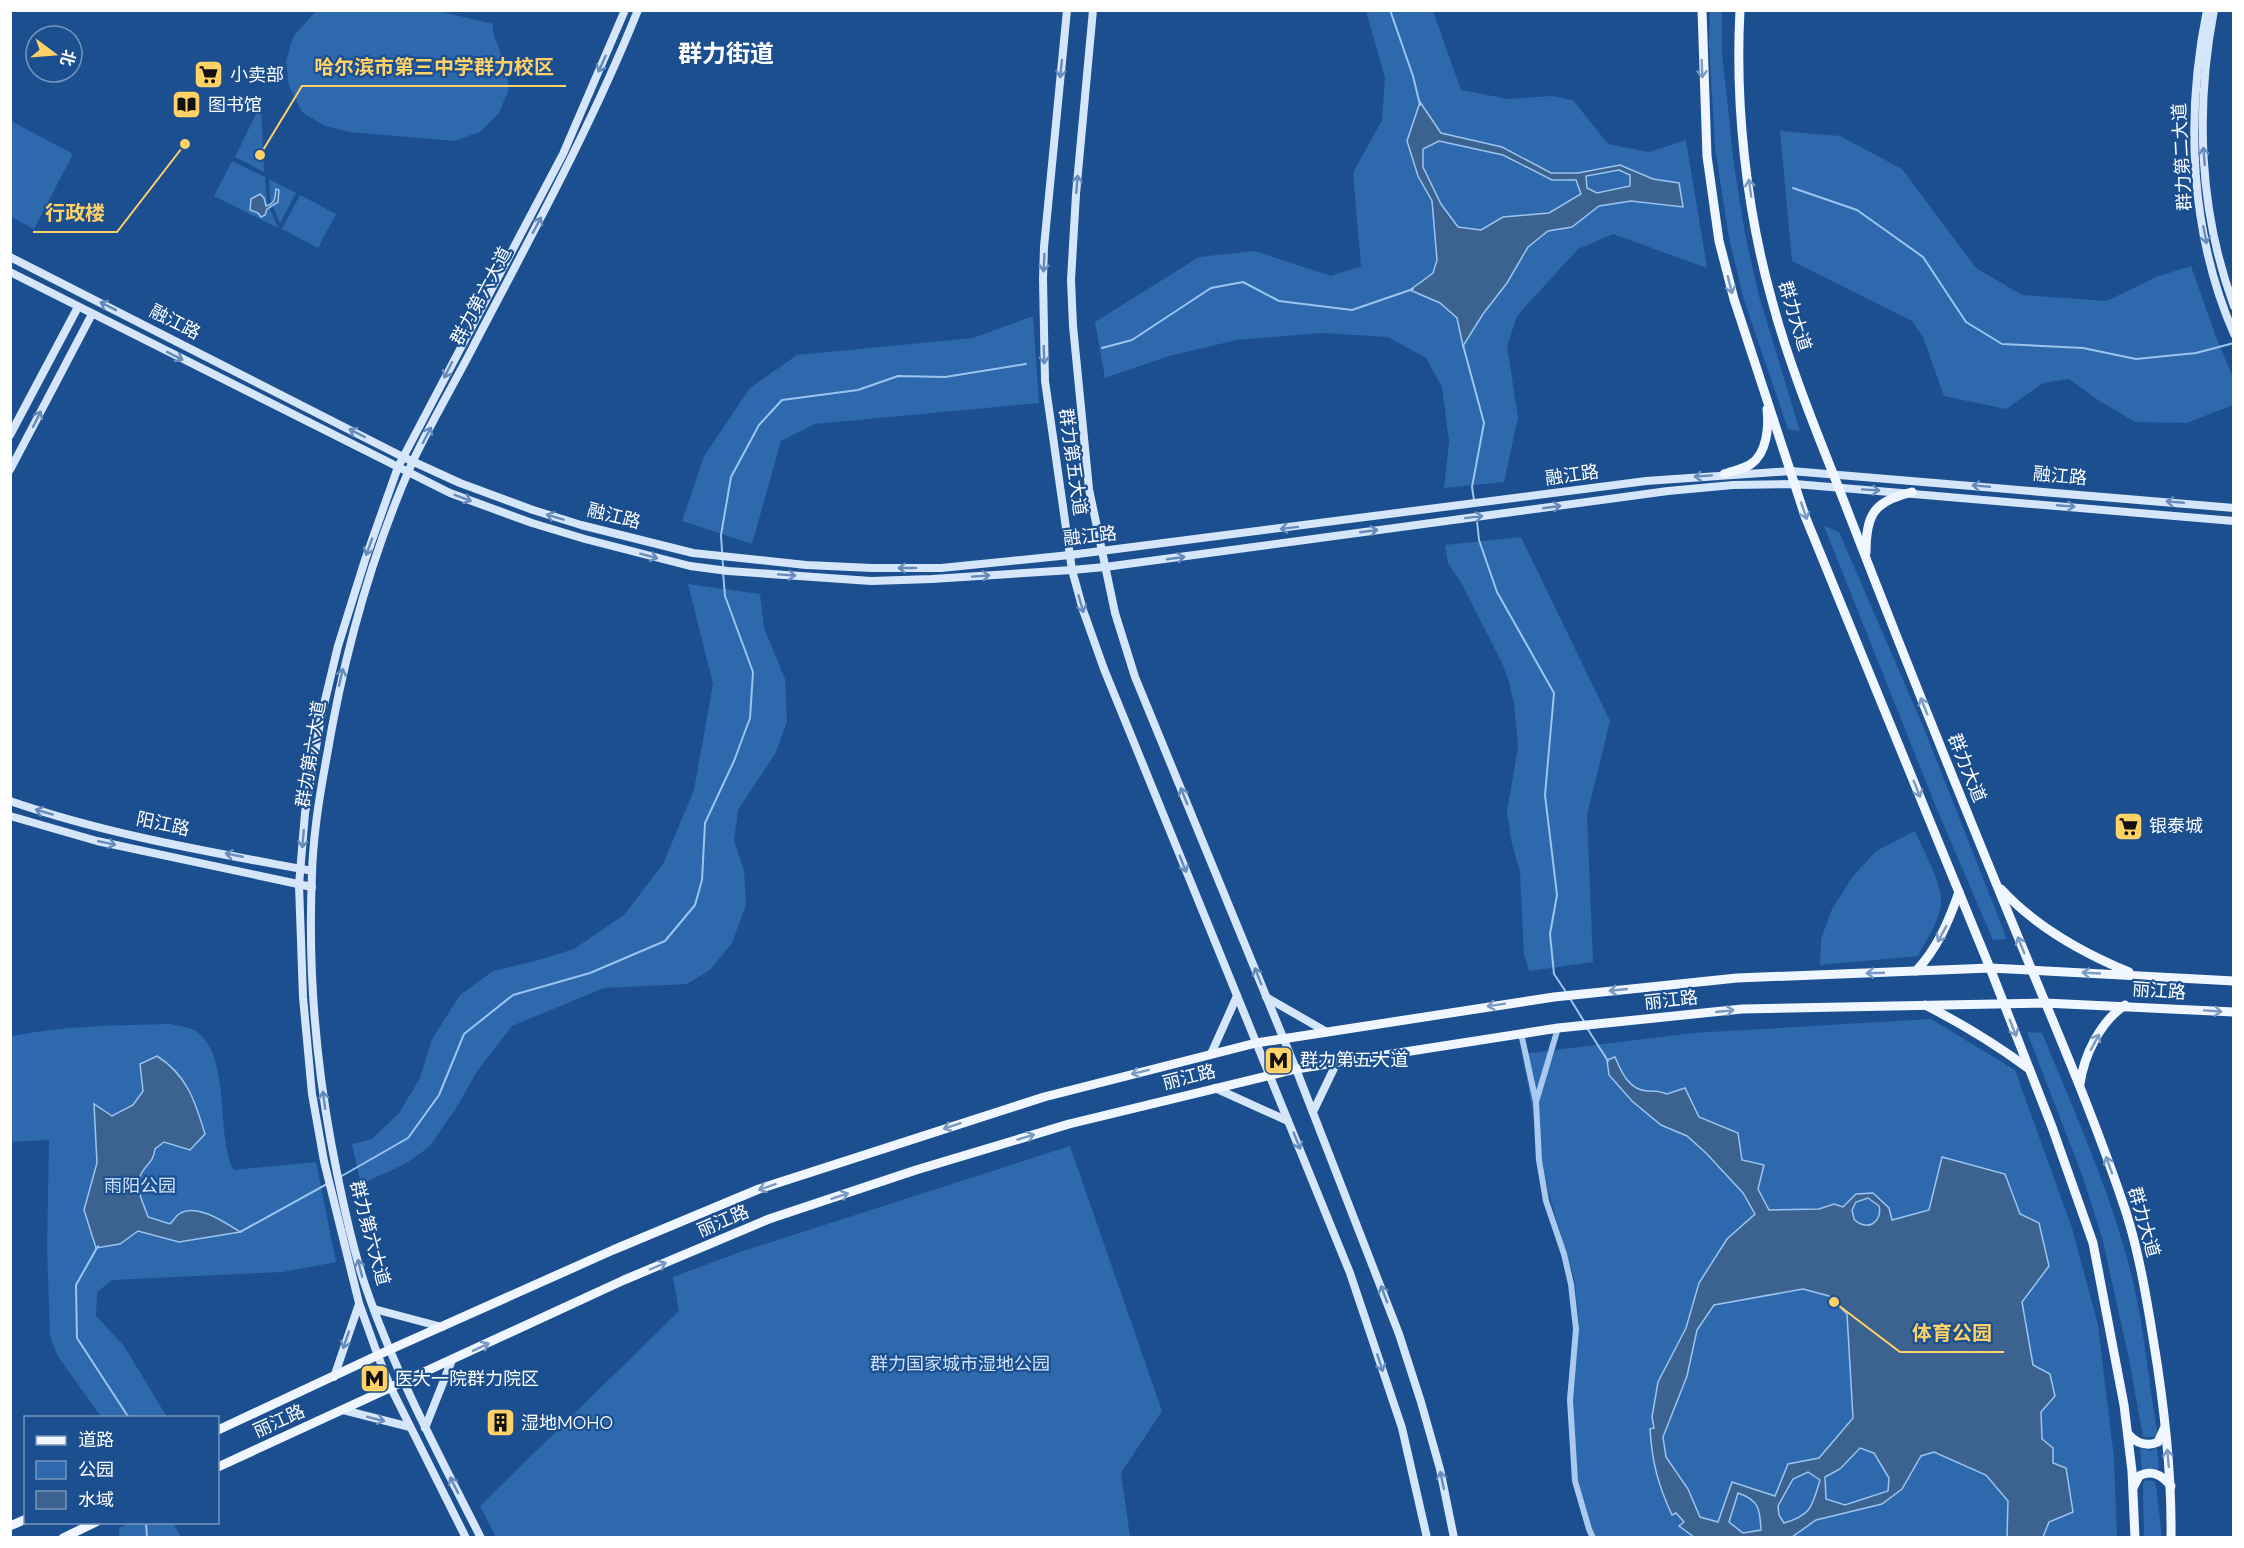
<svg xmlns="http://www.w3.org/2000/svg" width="2244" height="1548" font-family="Raleway,'Noto Sans SC',sans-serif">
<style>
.green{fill:#2e69ad}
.water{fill:#3c6290;stroke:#9cc4f0;stroke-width:1.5;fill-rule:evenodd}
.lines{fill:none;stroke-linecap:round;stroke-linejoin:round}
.stream{stroke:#9cc4f0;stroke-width:2}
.street{stroke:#a9c9ee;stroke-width:6}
.secondary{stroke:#d6e6fa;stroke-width:8}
.primary{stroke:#f0f6ff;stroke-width:9}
.oneway{stroke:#668bba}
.oneway2{stroke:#7b9ac1}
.labels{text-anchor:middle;stroke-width:4.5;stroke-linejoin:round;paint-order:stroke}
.poi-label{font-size:18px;fill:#fff;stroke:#1b4f8f;text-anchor:start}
.street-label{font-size:18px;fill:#fff;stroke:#1b4f8f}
.park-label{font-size:18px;fill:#cfe3fa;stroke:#1b4f8f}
.district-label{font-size:24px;font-weight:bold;fill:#fff;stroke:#1b4f8f}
.leader{fill:none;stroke:#ffd166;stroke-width:2}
.callout-dot{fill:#ffd166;stroke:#1b4f8f;stroke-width:2}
.callout-label{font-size:20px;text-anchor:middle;font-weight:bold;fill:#ffd166;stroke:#1b4f8f;stroke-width:4.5;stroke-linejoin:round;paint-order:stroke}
</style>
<rect width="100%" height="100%" fill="#1b4f8f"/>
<g class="green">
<polygon points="316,11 439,11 493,24 493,33 506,67 509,89 499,113 480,132 454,141 350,132 325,126 302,112 289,86 286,61 293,37"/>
<polygon points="1366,11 1433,11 1461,90 1508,99 1551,96 1573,100 1608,144 1649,152 1686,140 1707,268 1613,234 1578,249 1517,316 1507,346 1518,417 1504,482 1444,488 1449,441 1442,387 1426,358 1388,337 1322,333 1237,340 1169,356 1105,378 1095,322 1199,257 1255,251 1331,276 1361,266 1353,173 1382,120 1385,78"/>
<polygon points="1710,11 1722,11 1722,53 1734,165 1745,234 1759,296 1800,431 1788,429 1744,300 1729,238 1715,148 1709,42"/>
<polygon points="261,104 264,172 235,157"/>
<polygon points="11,121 73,154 34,229 11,217"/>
<polygon points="1780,131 1840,136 1902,169 1976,268 2022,295 2107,301 2156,277 2191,266 2216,337 2233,377 2233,405 2187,423 2135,422 2098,400 2069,379 2043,383 2006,409 1944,396 1923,337 1912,321 1792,261"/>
<polygon points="232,161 265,177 267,202 278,228 214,196"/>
<polygon points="269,179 296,193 280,223 270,200"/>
<polygon points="300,195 336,214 318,248 282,229"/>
<polygon points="1033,316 1039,403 815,424 781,441 752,544 682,521 704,456 750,388 797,355 973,338"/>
<polygon points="1824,526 1839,532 1923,726 2007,939 1993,940 1936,807"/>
<polygon points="1521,537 1610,721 1587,815 1593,962 1529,971 1524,954 1520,872 1511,840 1507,811 1518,747 1514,704 1509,682 1503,665 1462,584 1448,563 1445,545"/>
<polygon points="688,584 760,594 764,628 785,679 787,722 776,752 738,810 734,841 744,870 746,905 732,943 710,970 687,984 604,988 512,1026 478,1070 455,1110 429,1147 405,1164 361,1184 352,1144 372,1139 399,1113 420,1078 432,1039 460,995 493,971 539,960 574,949 624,915 663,864 694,790 713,684"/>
<path d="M1915,831c8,20 28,53 26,74 -3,19 -15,35 -23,51l-98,9 1,-26 11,-30 21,-33 23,-25z"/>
<polygon points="1931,1019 2015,1070 2072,1228 2098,1325 2114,1458 2117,1537 1590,1537 1575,1467 1567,1393 1579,1325 1574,1278 1548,1191 1522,1054 1693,1033"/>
<path d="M170,1024c8,2 21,3 27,8 35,26 18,104 37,138l82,-8 20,100 -53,10 -171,8 -15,12 -1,24 28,30 43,71h-66l-44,-62 -7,-19 -3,-89 2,-107 -38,2v-106c52,-10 106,-11 159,-12z"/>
<path d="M2027,1032l15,1c32,78 68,157 89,240 13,52 17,105 26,158l-2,6h-12l-14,-78 -27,-122 -20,-62z"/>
<polygon points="1070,1146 1162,1411 1121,1473 1130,1537 496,1537 480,1506 679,1311 673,1277 743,1251"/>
<polygon points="2142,1448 2150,1451 2157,1448 2159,1469 2150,1468 2142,1470 2140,1450"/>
<polygon points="2149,1480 2155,1482 2156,1486 2162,1537 2144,1537 2143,1487 2144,1481"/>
<polygon points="132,1522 173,1523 181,1537 119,1537 119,1528"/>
</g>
<g class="water">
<path d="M1420,102l21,31 61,14 49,26h27l42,-8 33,14 26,4 4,24 -52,-6 -32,5 -27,21 -24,4 -20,16 -21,36 -24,31 -20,32 -6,-28 -17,-15 -30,-13 23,-17 4,-13 -5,-59 -14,-25 -11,-35zM1439,141l64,14 49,25h24l5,14 -32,19 -46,4 -22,13 -23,-3 -17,-23 -18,-37v-18zM1619,170l11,5v11l-33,7 -10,-5 -1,-12z"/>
<path d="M276,189l3,1 -1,12 -11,7 -2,6 -4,2 -3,-4 -8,-3 1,-11 9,-5 4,4 2,8c10,-3 9,-9 10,-17z"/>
<path d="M157,1056c30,19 38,45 48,78l-15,16 -26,-8 -9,7c-2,14 -8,14 -14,25 -7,14 3,30 7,43l22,7c3,-3 6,-8 9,-10 17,-12 47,9 61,18l-61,10 -41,-11 -18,13 -24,4 -12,-38 13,-47 -3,-59 18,12 21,-11 10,-14 -3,-27z"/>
<path d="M1615,1057c6,14 14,34 33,34 8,0 11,0 19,3l18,-6 14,29 39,16 4,27 22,5 -6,24 11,21 50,-1 15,-5 9,3 13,-13 17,-1 16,15 3,12 37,-10 13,-53 63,17 15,40 19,9 10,43 -27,36 11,63 17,9 5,22 -14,16 1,27 11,9v15l13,5 7,44 -24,10 -6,15h-36l1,-36 -22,-26 -52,-23 -13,4 -19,33 -20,15 -66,16 -24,17h-98l-15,-11 5,-4 -8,-9 -4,2c-14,-30 -20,-53 -22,-86l4,-1 -2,-11 6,-35 28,-54 13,-45 28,-44 28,-25 -12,-21 -37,-40 -19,-17 -26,-11 -29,-24 -23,-26 -2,-15zM1868,1198l11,8c4,17 -13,26 -25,13l-2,-9 4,-8zM1803,1289l26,7 18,18 6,104 -34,40 -31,6 -13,32 -43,-14 -14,40 -18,-5 -12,-28 -22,-32 -3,-20 24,-61 10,-46 17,-25zM1860,1448l14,5 15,25 -1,13 -43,14 -19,-6 -1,-22 15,-8zM1808,1472l12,8c-8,26 -8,35 -36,43l-5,-8 -1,-9 15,-27zM1738,1493c21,7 22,16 23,37l-18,3 -14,-11z"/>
</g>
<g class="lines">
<g class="stream">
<polyline points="1390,10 1413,76 1420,105"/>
<polyline points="1793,188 1857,210 1923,257 1966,322 2002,344 2083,348 2136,359 2196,353 2234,343"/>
<polyline points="1463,345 1484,423 1472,487 1474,500"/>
<polyline points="1102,348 1132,340 1211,288 1243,282 1279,301 1352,310 1413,289"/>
<polyline points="1477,521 1479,540 1497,592 1554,693 1545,795 1557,895 1550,934 1554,974 1566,992"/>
<polyline points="723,567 721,535 731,477 759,425 782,400 858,390 898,376 945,377 1026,364"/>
<polyline points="1569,997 1585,1023"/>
<polyline points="1587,1028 1608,1061"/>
<polyline points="340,1177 408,1138 439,1095 464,1034 513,995 590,973 665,941 695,905 702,880 705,823 734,761 750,718 753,672 725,596 723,572"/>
<polyline points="240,1232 327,1184"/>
<polyline points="98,1246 76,1285 77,1338 129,1418"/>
<polyline points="146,1522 147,1538"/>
</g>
<g class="street">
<polyline points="1521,1033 1536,1102 1558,1028"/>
<polyline points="1536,1102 1539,1160 1546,1201 1564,1254 1571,1284 1576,1329 1570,1400 1575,1481 1589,1529 1593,1538"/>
</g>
<g class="secondary">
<polyline points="1067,10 1044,247 1043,279 1045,381 1072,570 1083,610 1104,669 1350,1273 1402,1428 1427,1538"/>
<polyline points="1093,10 1076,194 1071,280 1073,326 1089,489 1115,613 1135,677 1296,1069 1399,1334 1421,1402 1440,1469 1454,1538"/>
<path d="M2207,10c-22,107 -17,223 27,324"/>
<path d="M2214,10c-19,99 -15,202 20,296"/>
<polyline points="10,257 403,457 460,483 533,510 581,525 693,553 806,565 872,568 941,568 1070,555 1646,481 1791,471 2234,508"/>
<polyline points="10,272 450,493 532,523 585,539 690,566 728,571 871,581 932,579 1072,570 1105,567 1668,491 1733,485 1795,484 2234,521"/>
<polyline points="10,435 78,307"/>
<polyline points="10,470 92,314"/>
<path d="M10,801c98,34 201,51 302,70"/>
<polyline points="10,816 97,841 312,887"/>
<polyline points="1266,997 1325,1031"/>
<polyline points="1211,1054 1237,996"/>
<polyline points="1215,1088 1288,1121"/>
<polyline points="1313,1112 1337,1062"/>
<polyline points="374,1309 442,1327"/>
<polyline points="334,1377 359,1304"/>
<polyline points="343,1410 410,1427"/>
<polyline points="425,1428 452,1360"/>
<polyline points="466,1538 391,1388 378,1356 359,1303 324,1161 312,1094 303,997 299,885 305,813 321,717 338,646 365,560 398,467 563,154 625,10"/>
<path d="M481,1538c-42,-83 -86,-165 -116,-253 -15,-45 -25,-95 -34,-143 -16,-88 -23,-179 -19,-268 1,-38 7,-76 14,-113 17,-102 44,-203 86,-298 18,-39 41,-77 61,-116 58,-111 118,-220 165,-337"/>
</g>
<g class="primary">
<polyline points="1702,10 1707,156 1719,241 1734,299 1805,516 1990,968 2052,1127 2093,1243 2124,1405 2132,1471 2135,1538"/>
<path d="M1740,10c-5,94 6,197 31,287 20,76 51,147 79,220 53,137 108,274 164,410 39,95 80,188 112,285 13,41 20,83 27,126 11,66 19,132 18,200"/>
<path d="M1724,474c8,-3 20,-5 27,-10 16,-11 18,-37 16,-55"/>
<path d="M1866,553c0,-40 8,-51 46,-61"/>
<path d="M2001,889c34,37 82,64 128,83"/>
<path d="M1916,971c21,-22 33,-50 43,-79"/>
<path d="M1925,1005c36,18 70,39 103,63"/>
<path d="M2080,1084c4,-29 20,-62 45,-79"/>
<polyline points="218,1430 389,1350 613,1250 759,1189 1044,1097 1256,1043 1554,997 1737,978 1990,968 2234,981"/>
<path d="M2128,1434c8,9 19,13 30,8l6,-13"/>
<polyline points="218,1467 624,1280 769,1219 916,1170 1069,1124 1296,1069 1558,1028 1742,1009 2045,1003 2234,1012"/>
<path d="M2134,1486l5,-10c13,-7 23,-1 32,10"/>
<polyline points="10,1526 26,1519"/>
<polyline points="63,1538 96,1522"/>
</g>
</g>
<defs><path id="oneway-shaft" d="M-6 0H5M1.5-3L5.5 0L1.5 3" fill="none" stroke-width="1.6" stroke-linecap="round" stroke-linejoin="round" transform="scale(1.5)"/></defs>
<g class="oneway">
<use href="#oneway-shaft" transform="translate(602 64) rotate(114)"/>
<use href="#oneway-shaft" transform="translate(1061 69) rotate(96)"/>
<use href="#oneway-shaft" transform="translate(2204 156) rotate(-95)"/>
<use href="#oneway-shaft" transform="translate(1077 184) rotate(-85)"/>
<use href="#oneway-shaft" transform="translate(537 225) rotate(-62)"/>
<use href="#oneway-shaft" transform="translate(2205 235) rotate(79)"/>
<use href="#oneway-shaft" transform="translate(1044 263) rotate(93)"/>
<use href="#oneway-shaft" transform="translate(108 306) rotate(-153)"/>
<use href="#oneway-shaft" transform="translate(1044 355) rotate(88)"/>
<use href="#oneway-shaft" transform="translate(175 356) rotate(27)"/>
<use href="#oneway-shaft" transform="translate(448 370) rotate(117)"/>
<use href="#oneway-shaft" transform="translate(37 419) rotate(-63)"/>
<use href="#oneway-shaft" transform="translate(357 433) rotate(-153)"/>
<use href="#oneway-shaft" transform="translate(427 435) rotate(-62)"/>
<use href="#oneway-shaft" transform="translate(1703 476) rotate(176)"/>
<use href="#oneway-shaft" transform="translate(1981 486) rotate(-175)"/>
<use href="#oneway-shaft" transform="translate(1871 490) rotate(4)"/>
<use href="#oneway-shaft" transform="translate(463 498) rotate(21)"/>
<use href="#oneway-shaft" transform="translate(2175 502) rotate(-175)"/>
<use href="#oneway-shaft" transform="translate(2066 506) rotate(5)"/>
<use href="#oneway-shaft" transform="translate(1552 507) rotate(-8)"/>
<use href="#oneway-shaft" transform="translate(555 517) rotate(-163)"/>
<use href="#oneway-shaft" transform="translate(1474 517) rotate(-7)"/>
<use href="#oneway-shaft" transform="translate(1289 528) rotate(173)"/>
<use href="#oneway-shaft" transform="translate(1369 531) rotate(-8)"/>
<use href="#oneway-shaft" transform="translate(369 547) rotate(110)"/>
<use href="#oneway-shaft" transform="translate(649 556) rotate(15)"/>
<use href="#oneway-shaft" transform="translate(1176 558) rotate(-8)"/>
<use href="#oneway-shaft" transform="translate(907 568) rotate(180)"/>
<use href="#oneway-shaft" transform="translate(787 575) rotate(4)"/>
<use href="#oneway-shaft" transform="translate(981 576) rotate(-4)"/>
<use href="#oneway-shaft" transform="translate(1081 604) rotate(74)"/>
<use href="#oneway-shaft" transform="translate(341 677) rotate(-77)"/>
<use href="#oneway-shaft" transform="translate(1184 796) rotate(-112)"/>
<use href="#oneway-shaft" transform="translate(44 812) rotate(-164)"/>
<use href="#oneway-shaft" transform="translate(303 839) rotate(95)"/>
<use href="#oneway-shaft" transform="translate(107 843) rotate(12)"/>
<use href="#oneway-shaft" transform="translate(234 855) rotate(-169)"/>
<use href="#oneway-shaft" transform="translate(1183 864) rotate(68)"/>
<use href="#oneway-shaft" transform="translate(1258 976) rotate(-112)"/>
<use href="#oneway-shaft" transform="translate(324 1100) rotate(-98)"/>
<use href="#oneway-shaft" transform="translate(1297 1141) rotate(68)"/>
<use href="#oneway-shaft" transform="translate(360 1268) rotate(-104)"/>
<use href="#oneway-shaft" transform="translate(1384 1294) rotate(-111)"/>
<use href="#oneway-shaft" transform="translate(346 1340) rotate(109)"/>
<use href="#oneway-shaft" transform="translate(1380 1363) rotate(72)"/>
<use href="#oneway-shaft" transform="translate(376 1419) rotate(14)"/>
<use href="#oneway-shaft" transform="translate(1442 1480) rotate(-102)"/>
<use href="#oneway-shaft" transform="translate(454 1485) rotate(-117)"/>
</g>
<g class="oneway2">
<use href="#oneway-shaft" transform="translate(1702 69) rotate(88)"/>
<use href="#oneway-shaft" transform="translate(1750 188) rotate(-98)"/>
<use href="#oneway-shaft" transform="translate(1730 285) rotate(76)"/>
<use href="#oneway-shaft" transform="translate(1804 511) rotate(71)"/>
<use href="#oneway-shaft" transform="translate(1924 706) rotate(-112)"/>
<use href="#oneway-shaft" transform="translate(1917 789) rotate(68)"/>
<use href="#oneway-shaft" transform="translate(1942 934) rotate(119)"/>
<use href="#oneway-shaft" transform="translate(2021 945) rotate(-112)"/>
<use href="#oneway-shaft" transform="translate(1875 973) rotate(178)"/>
<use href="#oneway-shaft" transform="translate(2091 973) rotate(-177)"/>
<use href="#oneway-shaft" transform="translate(1618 990) rotate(174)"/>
<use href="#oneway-shaft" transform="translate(1496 1005) rotate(171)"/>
<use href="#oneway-shaft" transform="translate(1725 1011) rotate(-6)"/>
<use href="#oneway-shaft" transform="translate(2213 1011) rotate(4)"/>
<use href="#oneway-shaft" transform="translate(2013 1028) rotate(68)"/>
<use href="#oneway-shaft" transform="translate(2095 1042) rotate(-62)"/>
<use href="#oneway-shaft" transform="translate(1140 1072) rotate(166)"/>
<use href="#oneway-shaft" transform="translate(952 1126) rotate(162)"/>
<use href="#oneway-shaft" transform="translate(1026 1137) rotate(-17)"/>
<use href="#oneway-shaft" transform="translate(2109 1165) rotate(-110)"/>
<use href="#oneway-shaft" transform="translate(767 1187) rotate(161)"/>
<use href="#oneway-shaft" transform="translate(840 1196) rotate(-18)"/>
<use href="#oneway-shaft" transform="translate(658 1266) rotate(-23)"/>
<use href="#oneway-shaft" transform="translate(481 1347) rotate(-25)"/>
<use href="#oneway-shaft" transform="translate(2168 1458) rotate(-95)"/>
</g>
<defs>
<symbol id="supermarket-square" viewBox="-11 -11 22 22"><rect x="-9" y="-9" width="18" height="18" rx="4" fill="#ffd166" stroke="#1b4f8f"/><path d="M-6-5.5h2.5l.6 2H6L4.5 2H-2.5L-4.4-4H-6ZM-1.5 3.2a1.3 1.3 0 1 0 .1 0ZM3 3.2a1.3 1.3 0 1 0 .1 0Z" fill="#111"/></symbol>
<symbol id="library-square" viewBox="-11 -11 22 22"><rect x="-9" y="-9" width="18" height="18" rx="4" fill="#ffd166" stroke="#1b4f8f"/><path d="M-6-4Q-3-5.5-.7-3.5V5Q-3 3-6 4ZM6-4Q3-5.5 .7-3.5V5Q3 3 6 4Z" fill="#111"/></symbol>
<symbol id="metro-square" viewBox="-11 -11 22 22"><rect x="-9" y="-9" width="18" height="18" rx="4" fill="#ffd166" stroke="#1b4f8f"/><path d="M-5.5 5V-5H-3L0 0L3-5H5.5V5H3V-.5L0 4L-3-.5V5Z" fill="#111"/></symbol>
<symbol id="building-square" viewBox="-11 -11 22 22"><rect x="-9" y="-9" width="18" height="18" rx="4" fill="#ffd166" stroke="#1b4f8f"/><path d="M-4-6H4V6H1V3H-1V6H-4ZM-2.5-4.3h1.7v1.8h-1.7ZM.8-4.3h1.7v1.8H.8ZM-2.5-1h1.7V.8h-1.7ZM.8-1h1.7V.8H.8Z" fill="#111"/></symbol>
</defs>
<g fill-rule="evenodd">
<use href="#supermarket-square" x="192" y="58" width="33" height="33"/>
<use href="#library-square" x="170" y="88" width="33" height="33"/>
<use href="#supermarket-square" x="2112" y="810" width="33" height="33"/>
<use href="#metro-square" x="1262" y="1044" width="33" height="33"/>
<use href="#metro-square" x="358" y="1362" width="33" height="33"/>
<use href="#building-square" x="484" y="1406" width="33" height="33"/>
</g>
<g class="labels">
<g class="poi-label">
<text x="230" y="81">小卖部</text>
<text x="208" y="111">图书馆</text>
<text x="2149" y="832">银泰城</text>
<text x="1300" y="1066">群力第五大道</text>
<text x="395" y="1385">医大一院群力院区</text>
<text x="521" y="1429">湿地MOHO</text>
</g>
<g class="street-label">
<text transform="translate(2182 157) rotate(-93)" y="6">群力第二大道</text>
<text transform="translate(481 296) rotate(-62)" y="6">群力第六大道</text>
<text transform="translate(1795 316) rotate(73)" y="6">群力大道</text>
<text transform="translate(175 322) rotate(27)" y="6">融江路</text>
<text transform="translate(1073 462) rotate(82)" y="6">群力第五大道</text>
<text transform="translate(1572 475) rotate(-8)" y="6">融江路</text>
<text transform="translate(2060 476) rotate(5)" y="6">融江路</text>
<text transform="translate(614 516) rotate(14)" y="6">融江路</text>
<text transform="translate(1090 536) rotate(-6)" y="6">融江路</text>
<text transform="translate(311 754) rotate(-81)" y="6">群力第六大道</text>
<text transform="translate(1967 768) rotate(68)" y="6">群力大道</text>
<text transform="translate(163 824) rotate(12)" y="6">阳江路</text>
<text transform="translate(2159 991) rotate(4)" y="6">丽江路</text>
<text transform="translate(1671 1000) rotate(-6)" y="6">丽江路</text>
<text transform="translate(1189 1077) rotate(-14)" y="6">丽江路</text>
<text transform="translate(723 1221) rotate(-23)" y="6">丽江路</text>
<text transform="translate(2144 1222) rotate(74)" y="6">群力大道</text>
<text transform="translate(370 1233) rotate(75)" y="6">群力第六大道</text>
<text transform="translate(279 1421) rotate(-24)" y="6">丽江路</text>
</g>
<g class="park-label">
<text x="140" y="1192">雨阳公园</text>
<text x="960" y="1370">群力国家城市湿地公园</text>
</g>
<g class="district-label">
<text x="726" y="62">群力街道</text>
</g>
</g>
<path class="leader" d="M260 155L302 86H566M185 144L117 232H33M1834 1302L1900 1352H2004"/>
<g class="callout-dot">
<circle cx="260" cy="155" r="6"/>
<circle cx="185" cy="144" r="6"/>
<circle cx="1834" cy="1302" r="6"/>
</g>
<g class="callout-label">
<text x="434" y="74">哈尔滨市第三中学群力校区</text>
<text x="75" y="220">行政楼</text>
<text x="1952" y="1340">体育公园</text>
</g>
<rect width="2244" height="1548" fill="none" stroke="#ffffff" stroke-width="24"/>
<rect x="24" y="1416" width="195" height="108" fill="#1b4f8f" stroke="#7695bc" stroke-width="1.5"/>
<rect x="36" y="1436" width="30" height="9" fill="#f0f6ff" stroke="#7695bc" stroke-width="1.5"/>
<text x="78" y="1446" font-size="18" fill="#ffffff">道路</text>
<rect x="36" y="1461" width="30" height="18" fill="#2e69ad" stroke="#7695bc" stroke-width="1.5"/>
<text x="78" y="1476" font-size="18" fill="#ffffff">公园</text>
<rect x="36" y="1491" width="30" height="18" fill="#3c6290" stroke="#7695bc" stroke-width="1.5"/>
<text x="78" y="1506" font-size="18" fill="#ffffff">水域</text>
<g transform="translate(54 54) rotate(106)"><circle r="28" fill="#1b4f8f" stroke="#7695bc" stroke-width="1.5"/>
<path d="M0-4.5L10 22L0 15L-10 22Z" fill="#ffd166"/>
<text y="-9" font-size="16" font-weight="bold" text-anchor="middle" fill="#ffffff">北</text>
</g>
</svg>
